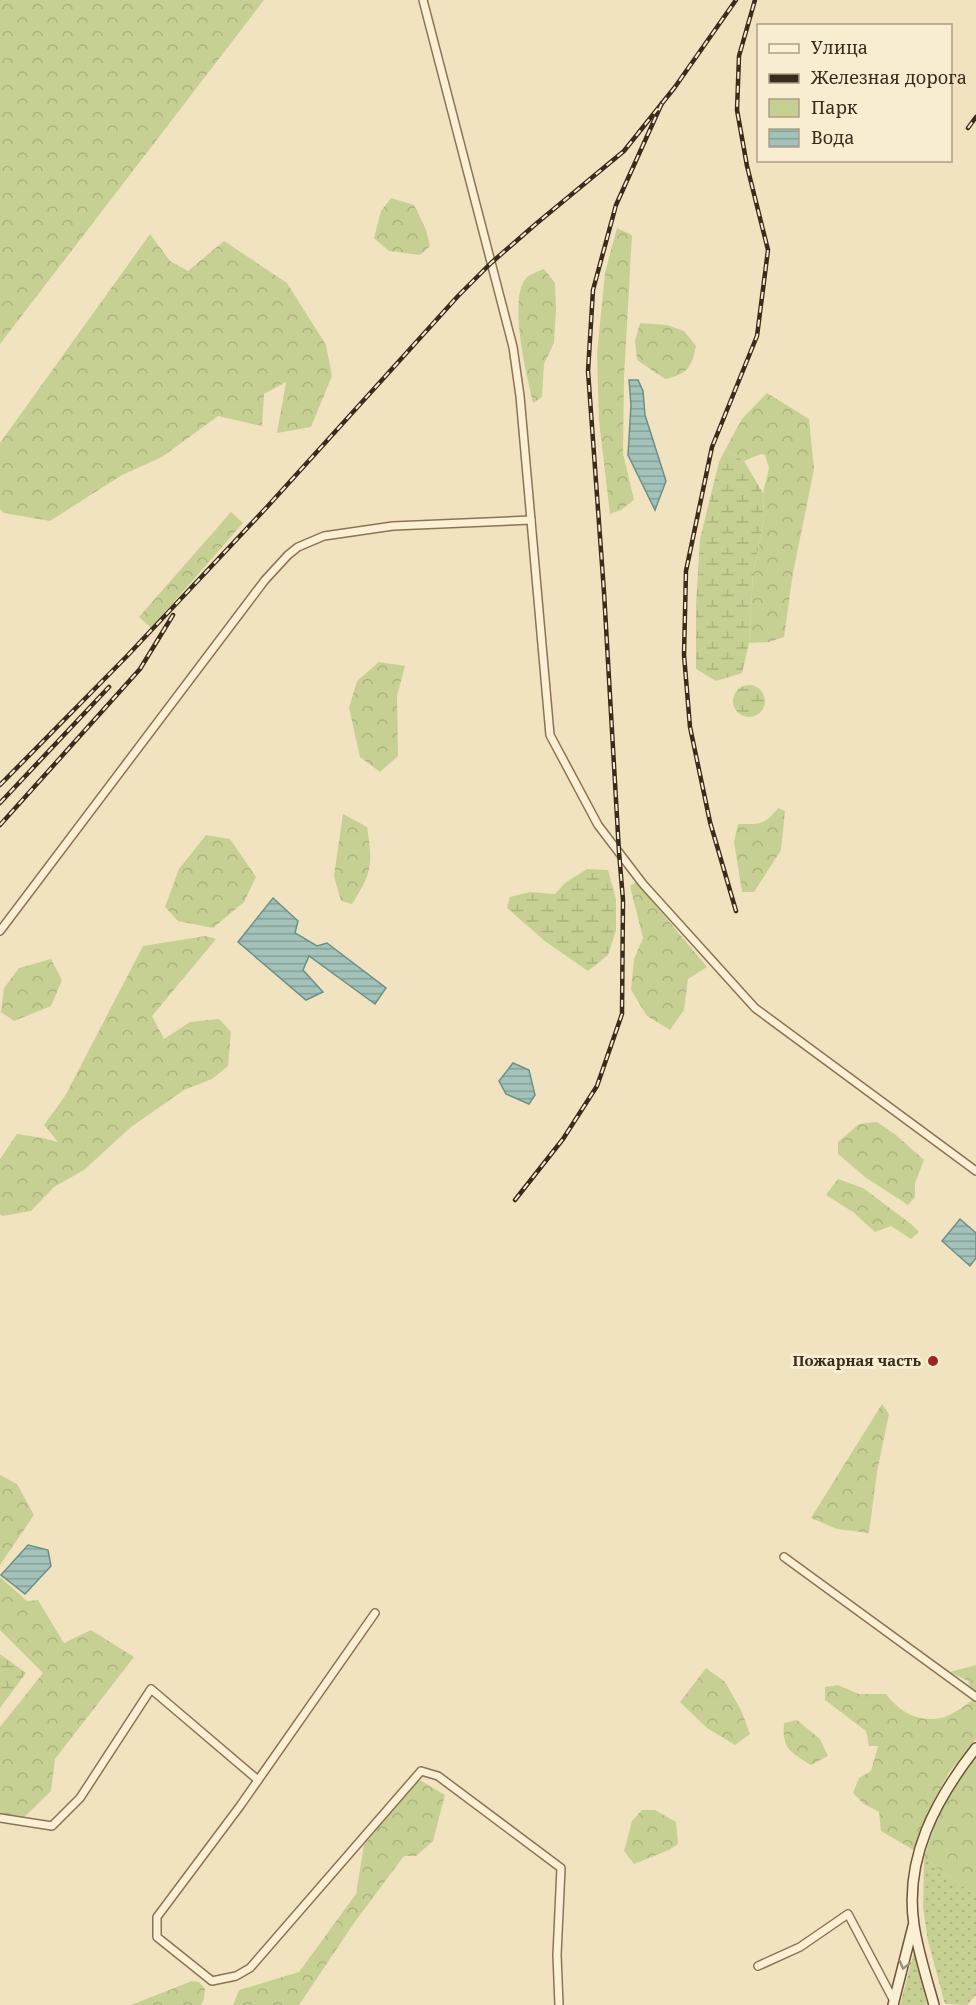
<svg xmlns="http://www.w3.org/2000/svg" width="976" height="2005" font-family="'Noto Serif',serif">
<style>
.green{fill:url(#green-dots)}
.forest{fill:url(#forest-crowns)}
.wetland{fill:url(#wetland-marsh)}
.water{fill:url(#water-rules);stroke:#699188;stroke-width:1.5}
.lines{fill:none;stroke-linecap:round;stroke-linejoin:round}
.street-casing{stroke:#8b7357;stroke-width:10}
.secondary-casing{stroke:#6d543a;stroke-width:12}
.street{stroke:#fbf0d4;stroke-width:7}
.secondary{stroke:#fbf0d4;stroke-width:9}
.rail-casing{stroke:#3a2b1c;stroke-width:4.5}
.rail{stroke:#f8edd0;stroke-width:2;stroke-dasharray:7;stroke-linecap:butt}
.oneway{stroke:#9a8e78}
.poi-dot{fill:#9e2422;stroke:#f8edd0;stroke-width:2}
.labels{text-anchor:middle;stroke-width:6;stroke-linejoin:round;paint-order:stroke}
.poi-label{font-size:15px;font-weight:bold;fill:#3a2b1c;stroke:#f8edd0;text-anchor:end}
</style>
<defs>
<pattern id="green-dots" width="8" height="8" patternUnits="userSpaceOnUse" patternTransform="scale(1.5)"><rect width="8" height="8" fill="#c7d093"/><path d="M2 2h.1M6 6h.1" fill="none" stroke="#acb37e" stroke-width="1.8" stroke-linecap="round"/></pattern>
<pattern id="forest-crowns" width="20" height="18" patternUnits="userSpaceOnUse" patternTransform="scale(1.5)"><rect width="20" height="18" fill="#c7d093"/><path d="M2 6a3 3 0 1 1 6 0M12 15a3 3 0 1 1 6 0" fill="none" stroke="#acb37e"/></pattern>
<pattern id="wetland-marsh" width="20" height="14" patternUnits="userSpaceOnUse" patternTransform="scale(1.5)"><rect width="20" height="14" fill="#c7d093"/><path d="M1 5h8M5 5V1M11 12h8M15 12V8" fill="none" stroke="#acb37e"/></pattern>
<pattern id="water-rules" width="6" height="5" patternUnits="userSpaceOnUse" patternTransform="scale(1.5)"><rect width="6" height="5" fill="#a3c3ba"/><path d="M0 2.5h6" fill="none" stroke="#869f96"/></pattern>
</defs>
<rect width="100%" height="100%" fill="#f1e3c0"/>
<g class="green">
<polygon points="924,1858 976,1896 976,1995 967,2005 945,2004 928,1941 923,1908"/>
<polygon points="915,1948 927,2005 900,2005"/>
</g>
<g class="forest">
<polygon points="0,0 264,0 0,344"/>
<polygon points="391,198 414,205 426,230 430,246 420,255 389,251 374,238 381,211"/>
<polygon points="617,228 632,235 624,378 623,453 634,500 621,510 610,514 599,421 597,354 605,273"/>
<polygon points="150,234 170,261 188,271 224,241 287,283 326,345 332,376 311,427 277,433 286,382 264,394 262,426 218,416 162,457 122,475 50,521 4,513 0,509 0,443"/>
<path d="M544,269l11,14 1,26 -2,34 -10,21 -2,33 -9,6c-6,-27 -26,-106 -6,-126 4,-3 12,-6 17,-8z"/>
<path d="M640,323l27,2 17,6 12,15c-5,22 -8,28 -31,33l-28,-19 -2,-19z"/>
<polygon points="767,393 809,419 814,469 793,573 784,637 769,642 749,643 753,574 764,519 763,493 769,468 765,455 761,454 744,461 725,450 742,419"/>
<polygon points="231,512 243,523 151,628 139,617"/>
<polygon points="379,662 405,666 397,696 398,756 380,772 360,757 349,708 357,681"/>
<path d="M778,808l7,3 -4,39 -27,42h-12l-8,-50 4,-18c22,0 26,2 40,-16z"/>
<path d="M343,814l24,13c6,37 5,46 -15,77l-11,-3 -7,-25z"/>
<polygon points="206,835 230,839 256,877 244,902 213,928 178,921 165,907 179,869"/>
<polygon points="636,882 707,967 688,979 684,1010 670,1030 647,1016 631,990 634,959 643,938 630,886"/>
<polygon points="206,936 216,939 152,1016 164,1039 190,1022 219,1019 231,1032 228,1066 212,1079 184,1090 131,1127 84,1170 54,1187 31,1211 2,1216 0,1214 0,1159 17,1134 43,1138 58,1142 44,1125 65,1096 143,946"/>
<polygon points="51,959 62,980 51,1006 14,1021 1,1012 4,988 19,968"/>
<polygon points="877,1122 896,1135 924,1160 915,1183 915,1197 908,1205 865,1177 838,1154 838,1142 859,1124"/>
<polygon points="838,1179 863,1188 911,1224 919,1232 911,1239 891,1226 875,1232 853,1212 826,1195"/>
<polygon points="882,1404 889,1414 877,1472 869,1533 837,1529 811,1518"/>
<polygon points="0,1475 17,1484 34,1515 0,1565"/>
<polygon points="0,1577 27,1601 38,1600 64,1643 91,1630 134,1657 55,1759 51,1791 19,1822 0,1813 0,1727 43,1673 0,1630"/>
<path d="M976,1665v74l-28,35 -21,39 -10,39 -36,-21 -2,-19 -15,-8 -11,-11 6,-15 12,-7 7,-25h-9l-3,-15 -41,-31v-13l13,-2 21,9h27c14,19 35,30 59,23 10,-4 21,-12 29,-18l-6,-18 -18,-9z"/>
<polygon points="706,1668 725,1682 741,1710 750,1734 735,1745 707,1728 680,1702"/>
<path d="M797,1720l23,19 8,17 -17,9c-21,-13 -29,-16 -27,-42z"/>
<path d="M976,1756v140l-52,-38c11,-38 27,-71 52,-102z"/>
<polygon points="418,1779 445,1795 433,1841 416,1856 404,1856 354,1923 299,2005 233,2005 239,1990 299,1972 356,1894 364,1845"/>
<polygon points="642,1810 655,1810 676,1822 678,1844 669,1850 634,1864 624,1851 632,1821"/>
<polygon points="192,1981 199,1982 205,1989 204,1999 201,2005 131,2005"/>
</g>
<g class="wetland">
<polygon points="725,450 744,461 763,493 764,519 753,574 749,643 742,673 716,681 696,669 696,605 700,539 719,462"/>
<circle cx="749" cy="701" r="16"/>
<polygon points="587,869 608,870 616,899 616,931 608,955 588,971 546,942 507,908 510,897 530,892 555,894 565,883"/>
<polygon points="0,1654 26,1673 0,1708"/>
</g>
<g class="water">
<polygon points="629,380 638,380 643,391 645,415 666,481 655,510 628,455 631,405"/>
<polygon points="273,898 298,921 295,933 317,946 327,943 386,988 375,1004 309,956 303,970 323,992 306,1000 238,942"/>
<polygon points="513,1063 529,1070 535,1095 529,1104 506,1094 499,1081"/>
<polygon points="960,1219 976,1233 976,1258 970,1266 942,1241"/>
<polygon points="28,1545 48,1550 51,1566 25,1594 1,1575"/>
</g>
<g class="lines">
<defs>
<g id="street">
<polyline points="423,0 513,347 520,396 550,735 598,825 643,884 755,1008 976,1171"/>
<polyline points="0,931 265,580 288,555 298,547 324,536 393,526 531,520"/>
<polyline points="784,1557 976,1697"/>
<polyline points="375,1613 240,1806 157,1917 157,1937 212,1981 236,1976 250,1968 421,1771 438,1776 561,1868 557,1955 559,2005"/>
<polyline points="0,1818 52,1826 80,1798 151,1689 258,1780"/>
<polyline points="758,1966 800,1947 848,1914 894,2001"/>
</g>
<g id="secondary">
<polyline points="893,2005 913,1926"/>
<path d="M934,2005c-7,-26 -16,-53 -20,-80 -10,-67 22,-126 62,-177"/>
</g>
</defs>
<use href="#street" class="street-casing"/>
<use href="#secondary" class="secondary-casing"/>
<use href="#street" class="street"/>
<use href="#secondary" class="secondary"/>
<defs>
<g id="rail">
<polyline points="968,128 976,117"/>
<polyline points="0,785 128,655 267,507 458,296 491,263 537,223 624,151 675,87 736,0"/>
<polyline points="0,803 109,687"/>
<polyline points="0,825 140,669 173,615"/>
<polyline points="736,911 710,822 690,727 684,655 686,571 712,447 757,336 768,250 747,166 737,110 739,56 755,0"/>
<polyline points="515,1200 563,1139 597,1086 622,1014 623,900 619,852 604,592 588,371 593,290 616,205 662,103"/>
</g>
</defs>
<use href="#rail" class="rail-casing"/>
<use href="#rail" class="rail"/>
</g>
<defs><path id="oneway-chevron" d="M-2-3.5L2.5 0L-2 3.5" fill="none" stroke-width="1.6" stroke-linecap="round" stroke-linejoin="round" transform="scale(1.5)"/></defs>
<use class="oneway" href="#oneway-chevron" transform="translate(904 1965) rotate(104)"/>
<circle class="poi-dot" cx="933" cy="1361" r="6"/>
<g class="labels">
<g class="poi-label">
<text x="921" y="1366">Пожарная часть</text>
</g>
</g>
<rect x="757" y="24" width="195" height="138" fill="#f8edd0" stroke="#ac9f88" stroke-width="1.5"/>
<rect x="769" y="44" width="30" height="9" fill="#fbf0d4" stroke="#ac9f88" stroke-width="1.5"/>
<text x="811" y="54" font-size="18" fill="#3a2b1c">Улица</text>
<rect x="769" y="74" width="30" height="9" fill="#3a2b1c" stroke="#ac9f88" stroke-width="1.5"/>
<text x="811" y="84" font-size="18" fill="#3a2b1c">Железная дорога</text>
<rect x="769" y="99" width="30" height="18" fill="#c7d093" stroke="#ac9f88" stroke-width="1.5"/>
<text x="811" y="114" font-size="18" fill="#3a2b1c">Парк</text>
<rect x="769" y="129" width="30" height="18" fill="url(#water-rules)" stroke="#ac9f88" stroke-width="1.5"/>
<text x="811" y="144" font-size="18" fill="#3a2b1c">Вода</text>
</svg>
